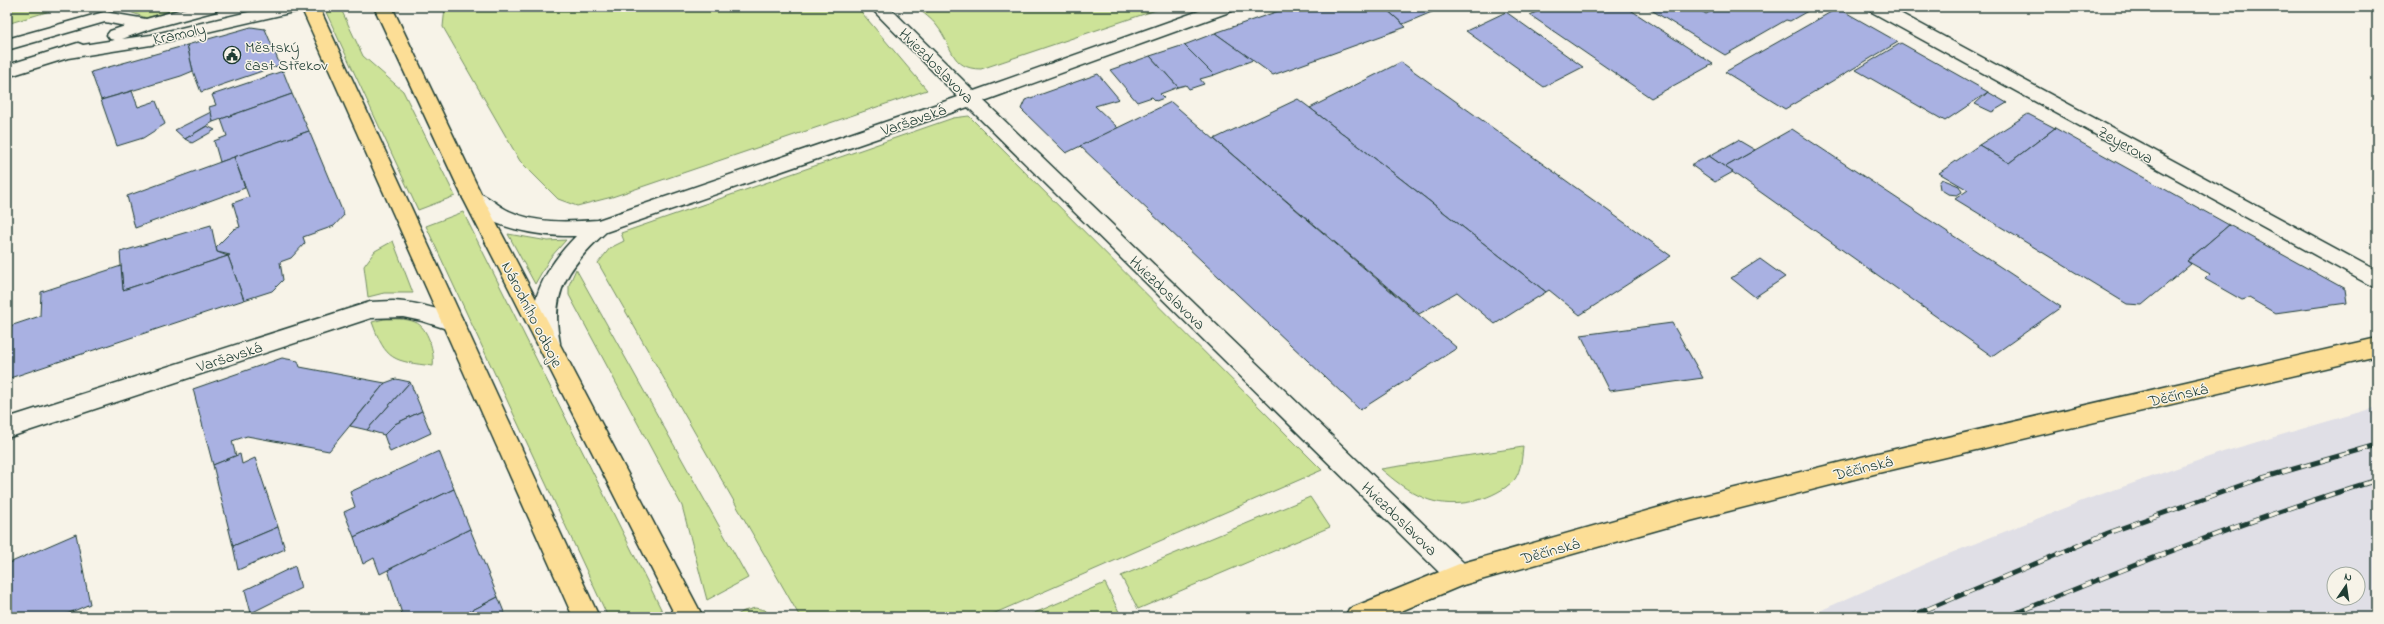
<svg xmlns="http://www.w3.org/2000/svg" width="2384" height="624" font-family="'Indie Flower',sans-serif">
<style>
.built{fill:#e0dfe6;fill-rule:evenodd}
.green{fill:#cde398;stroke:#769066}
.building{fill:#a9b1e2;stroke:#1f3d34}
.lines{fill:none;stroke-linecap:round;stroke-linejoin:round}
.minor-casing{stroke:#1f3d34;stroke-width:3}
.major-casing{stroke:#1f3d34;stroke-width:3}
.minor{fill:#f7f3e8;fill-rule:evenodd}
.major{fill:#fcde96;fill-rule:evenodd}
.rail-casing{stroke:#1f3d34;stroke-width:5}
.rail{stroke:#f7f3e8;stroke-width:3.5;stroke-dasharray:10;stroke-linecap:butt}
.labels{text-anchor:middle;stroke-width:3;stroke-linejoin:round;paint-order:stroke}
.street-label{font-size:16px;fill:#1f3d34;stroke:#f7f3e8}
.poi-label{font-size:16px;fill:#1f3d34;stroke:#f7f3e8;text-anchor:start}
</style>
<rect width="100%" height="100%" fill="#f7f3e8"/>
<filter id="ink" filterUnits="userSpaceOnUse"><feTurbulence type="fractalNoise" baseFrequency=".025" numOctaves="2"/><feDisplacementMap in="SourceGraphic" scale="8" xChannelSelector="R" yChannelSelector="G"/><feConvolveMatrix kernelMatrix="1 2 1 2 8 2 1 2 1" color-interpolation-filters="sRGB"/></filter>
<g filter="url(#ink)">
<path class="built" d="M2377,407v210h-571l130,-58 146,-58 141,-49zM2334,574h24v24h-24z"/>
<g class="green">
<polygon points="7,7 63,7 7,24"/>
<polygon points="117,7 183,7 146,18"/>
<polygon points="327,7 340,7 363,56 403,91 455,196 418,210 325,10"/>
<polygon points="445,7 857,7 927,90 612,197 577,206 558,199 520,161 443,27"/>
<path d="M916,7h249l-184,62c-31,0 -28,-23 -44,-43 -5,-7 -14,-13 -21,-19z"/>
<polygon points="969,116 1322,470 986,617 800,617 598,263 610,248 624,241 621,233 953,118"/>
<polygon points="463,212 665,617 608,617 426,226"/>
<polygon points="508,234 548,241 566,240 550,258 535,284"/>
<polygon points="393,241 413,293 384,293 368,297 364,266 375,251"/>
<polygon points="576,269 748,578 707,600 682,506 569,295 569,285"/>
<path d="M384,319c9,0 22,-1 31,3 13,5 20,31 18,44 -40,-5 -47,-5 -61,-44z"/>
<path d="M1523,447c-1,10 -2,23 -8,32 -2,3 -7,6 -9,8 -23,16 -56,22 -82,11 -17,-7 -30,-18 -43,-29z"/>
<polygon points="1310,497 1330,527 1138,609 1121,576"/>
<polygon points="1105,583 1121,616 1025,617"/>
<polygon points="755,608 765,610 771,617 734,617 744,611"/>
</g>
<g class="building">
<polygon points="1290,7 1384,7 1406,27 1273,75 1215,33"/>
<polygon points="1384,7 1444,7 1403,24"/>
<polygon points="1547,7 1626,7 1713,64 1651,98 1530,15"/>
<polygon points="1650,7 1695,7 1706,14 1719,7 1815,7 1790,21 1786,20 1725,55 1648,8"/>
<polygon points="1838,8 1898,42 1785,109 1725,72"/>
<polygon points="1506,12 1583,67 1544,87 1466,31"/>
<polygon points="251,27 265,29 280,65 201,92 193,71 187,45"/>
<polygon points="1215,33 1253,60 1214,75 1184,45"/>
<polygon points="1901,43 1988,92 1945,121 1856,70"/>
<polygon points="187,45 193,71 181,76 101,100 91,72"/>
<polygon points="1184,45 1214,75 1200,79 1204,84 1189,89 1186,85 1178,87 1150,56"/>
<polygon points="1150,56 1178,87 1160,94 1164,98 1156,101 1152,97 1137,102 1110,70"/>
<polygon points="1401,62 1671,256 1580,315 1549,290 1546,292 1310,108"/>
<polygon points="283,71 292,94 213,122 209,107 216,105 212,95"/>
<polygon points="1098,74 1119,99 1095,106 1118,128 1066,153 1021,109 1025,100"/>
<polygon points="132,91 138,107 156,101 165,124 143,138 117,146 101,100"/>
<polygon points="1988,92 2007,103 1992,112 1975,104"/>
<polygon points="292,94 309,131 220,162 214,141 227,136 221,119"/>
<polygon points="1298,99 1310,108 1546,292 1495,324 1457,292 1419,314 1214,139"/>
<polygon points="1171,102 1215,140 1457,348 1360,410 1080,146"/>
<polygon points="211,112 213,122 185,139 175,130"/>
<polygon points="2028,114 2055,128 2009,163 1979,145"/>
<polygon points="207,126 215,130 192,143 185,139"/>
<polygon points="2055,128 2229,225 2187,261 2191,264 2142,305 2127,304 1955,199 1968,190 1939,173 1979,145 2009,163"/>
<polygon points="1792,129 2061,307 1992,356 1725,167"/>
<polygon points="309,131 344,215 334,226 303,237 305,243 291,258 280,262 283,280 272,291 244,300 228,256 230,255 217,252 216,247 234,229 240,227 233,203 249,197 234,157"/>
<polygon points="1738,140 1755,150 1725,167 1709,156"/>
<polygon points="1709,156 1725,167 1733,172 1715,182 1691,165"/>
<polygon points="234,157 245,188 135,228 127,196"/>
<polygon points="1942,179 1959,186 1962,192 1957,195 1948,194 1940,189 1939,183"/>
<polygon points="211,225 217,252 228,256 123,290 120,252"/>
<polygon points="2229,225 2345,289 2347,303 2275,313 2249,298 2242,300 2205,279 2210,274 2187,261"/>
<polygon points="228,256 244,300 7,379 7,327 40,316 41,292 121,266 123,290"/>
<polygon points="1760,259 1785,277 1755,297 1731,278"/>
<polygon points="1672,323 1703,378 1609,391 1581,335"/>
<polygon points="282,358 298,361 300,367 385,383 329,451 247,436 232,441 236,456 213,465 193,389"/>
<polygon points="396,379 410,382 367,430 350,426 385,383"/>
<polygon points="410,382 422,411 395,424 384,435 367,430"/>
<polygon points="422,411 431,433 390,452 384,435 395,424"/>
<polygon points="439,451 454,489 354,537 344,512 355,507 350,492"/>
<polygon points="240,454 242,464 255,458 278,527 233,546 213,465"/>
<polygon points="454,489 470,529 380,574 374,558 363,564 354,537"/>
<polygon points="278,527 285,549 238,570 233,546"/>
<polygon points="470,529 498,597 459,617 403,617 388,570"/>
<polygon points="76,534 90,604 60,617 7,617 7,564"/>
<polygon points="295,566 301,588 251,613 245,590"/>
<polygon points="498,597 506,617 459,617"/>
</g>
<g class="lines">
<defs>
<g id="minor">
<polygon points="190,7 219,7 216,11 153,28 122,39 151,35 270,7 301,7 298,11 151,45 68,58 7,77 7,65 78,43 83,45 115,40 110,39 107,35 110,31 125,26 105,22 7,50 7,39 104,12 146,19"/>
<path d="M870,7h19l85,84 236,-84h25l-3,4 -248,90 484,466 4,8 -4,8 -9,3 -9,-3 -482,-476 -362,125c-36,33 -57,60 -46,111l-3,6 -8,3 -8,-3c-22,-40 7,-85 35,-113 -32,1 -94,-7 -113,-38l3,-5c16,-5 29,12 43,18 28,13 59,11 89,9l360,-123z"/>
<polygon points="1867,7 1889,7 2377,271 2377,289 1870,11"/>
<path d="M393,301c24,1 46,8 68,16l3,6 -3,6 -8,2 -31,-10 -19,-4 -32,1 -364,120v-20l363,-116z"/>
</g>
<g id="major">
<polygon points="301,7 319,7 599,617 573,617"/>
<polygon points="374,7 392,7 483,198 703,617 676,617 463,198"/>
<polygon points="2377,338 2377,356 1878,473 1682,523 1463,585 1387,617 1345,617 1349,609 1459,564 1682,501 1878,453"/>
</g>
</defs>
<use href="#minor" class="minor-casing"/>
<use href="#major" class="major-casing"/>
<use href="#minor" class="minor"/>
<use href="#major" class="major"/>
<defs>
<g id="rail">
<polyline points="1909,617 2108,533 2259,479 2377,445"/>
<path d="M2007,617c123,-51 242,-98 370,-137"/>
</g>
</defs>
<use href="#rail" class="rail-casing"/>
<use href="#rail" class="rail"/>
</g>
</g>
<defs>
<symbol id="civic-ring" viewBox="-11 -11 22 22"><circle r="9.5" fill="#f7f3e8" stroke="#1f3d34" stroke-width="1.5"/><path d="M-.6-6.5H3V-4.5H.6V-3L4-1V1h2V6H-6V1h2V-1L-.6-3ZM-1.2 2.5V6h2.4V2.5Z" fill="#1f3d34"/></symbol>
</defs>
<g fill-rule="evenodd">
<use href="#civic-ring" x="222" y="45" width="20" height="20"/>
</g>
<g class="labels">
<g class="street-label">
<text transform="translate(179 33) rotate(-12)" y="6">Kramoly</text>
<text transform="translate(937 65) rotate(45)" y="6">Hviezdoslavova</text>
<text transform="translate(913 119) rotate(-19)" y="6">Varšavská</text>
<text transform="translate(2126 144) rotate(29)" y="6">Zeyerova</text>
<text transform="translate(1168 292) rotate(44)" y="6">Hviezdoslavova</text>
<text transform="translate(533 314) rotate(63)" y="6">Národního odboje</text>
<text transform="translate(229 356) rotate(-18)" y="6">Varšavská</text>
<text transform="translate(2178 394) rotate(-13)" y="6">Děčínská</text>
<text transform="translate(1863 467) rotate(-14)" y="6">Děčínská</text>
<text transform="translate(1400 518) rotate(44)" y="6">Hviezdoslavova</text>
<text transform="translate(1550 550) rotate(-16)" y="6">Děčínská</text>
</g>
<g class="poi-label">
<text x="245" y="52">Městský<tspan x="245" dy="18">čast Střekov</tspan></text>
</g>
</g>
<rect width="2384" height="624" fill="none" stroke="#f7f3e8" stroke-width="24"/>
<rect x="12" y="12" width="2360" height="600" fill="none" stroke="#1f3d34" stroke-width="1.5" filter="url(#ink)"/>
<g transform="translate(2346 586) rotate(13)"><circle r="19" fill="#f7f3e8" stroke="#a1aaa0"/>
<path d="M0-3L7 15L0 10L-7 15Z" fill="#1f3d34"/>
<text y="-6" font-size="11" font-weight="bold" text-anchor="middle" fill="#1f3d34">N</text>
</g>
</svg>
